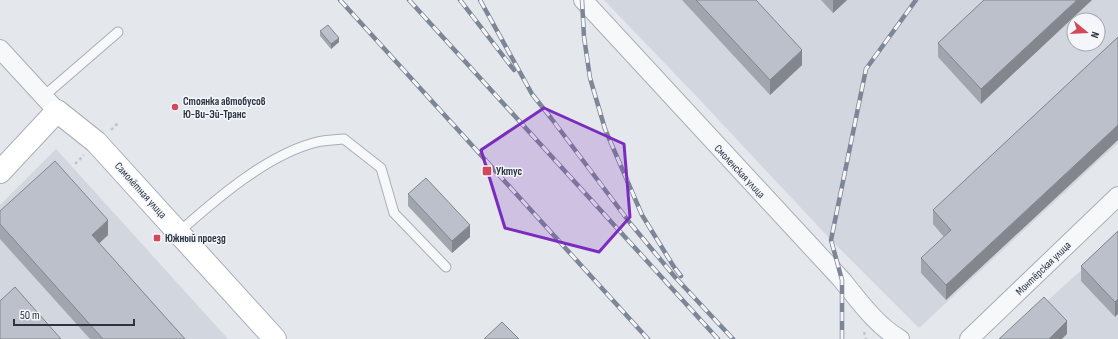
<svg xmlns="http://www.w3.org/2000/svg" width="1118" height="339" font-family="'Sofia Sans Condensed',sans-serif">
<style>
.built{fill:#d2d6de;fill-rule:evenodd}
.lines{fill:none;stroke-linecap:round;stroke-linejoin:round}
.lane-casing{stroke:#a9aeb7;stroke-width:11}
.street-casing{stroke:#a9aeb7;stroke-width:20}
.secondary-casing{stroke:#a9aeb7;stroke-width:24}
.path{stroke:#c2c5cb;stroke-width:2.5;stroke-dasharray:3 3;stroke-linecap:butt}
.lane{stroke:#f7f8fa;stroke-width:9}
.street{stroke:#f7f8fa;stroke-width:18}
.secondary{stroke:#fff;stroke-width:22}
.rail-casing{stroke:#7d8696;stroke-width:4.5}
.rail{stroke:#f4f6f9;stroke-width:3;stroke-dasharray:9;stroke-linecap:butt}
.wall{fill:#a1a5ae}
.shaded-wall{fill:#83868d}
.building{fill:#bbc0ca;stroke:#83868d}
.marked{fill:#7b2cbf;fill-opacity:0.2;stroke:#7b2cbf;stroke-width:3;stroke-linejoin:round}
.poi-dot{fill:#d1495b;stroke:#f4f6f9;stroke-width:1.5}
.labels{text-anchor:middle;stroke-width:3;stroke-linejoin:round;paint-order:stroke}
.poi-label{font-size:11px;font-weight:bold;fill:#2b3445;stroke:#f4f6f9;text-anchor:start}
.street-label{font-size:11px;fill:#2b3445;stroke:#f4f6f9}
</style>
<rect width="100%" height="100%" fill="#e4e7ec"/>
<g class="built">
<path d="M604,0h514v143l-199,185 -88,-88 -131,-140zM1074,20h24v24h-24z"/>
<polygon points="56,149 228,339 0,339 0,205"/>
<polygon points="1118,237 1118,339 1005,339"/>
</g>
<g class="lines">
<defs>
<g id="lane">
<polyline points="44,96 118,32"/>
<path d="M179,232c37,-33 89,-78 138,-90 9,-2 18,-2 27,-3l37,29 13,45 52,54"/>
</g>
<g id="street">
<path d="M583,0l259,280c17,21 35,46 58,59"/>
<polyline points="0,49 57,111"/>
<polyline points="969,339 1118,196"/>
</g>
<polyline id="secondary" points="0,172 57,111 96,142 275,339"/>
</defs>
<use href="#lane" class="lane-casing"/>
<use href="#street" class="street-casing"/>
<use href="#secondary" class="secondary-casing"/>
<g class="path">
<polyline points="111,130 119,122"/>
<polyline points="75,164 84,155"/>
<polyline points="864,332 866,339"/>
</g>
<use href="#lane" class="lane"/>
<use href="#street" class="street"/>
<use href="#secondary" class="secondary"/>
<defs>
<g id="rail">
<polyline points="340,0 648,339"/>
<polyline points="409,0 718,339"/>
<polyline points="460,0 514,70"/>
<polyline points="480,0 532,94 551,118 630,223 675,277 733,339"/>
<polyline points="582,0 584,37 590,78 605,129 642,215 674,267 681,276"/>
<polyline points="842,339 842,280 831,240 866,69 916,0"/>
</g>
</defs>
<use href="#rail" class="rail-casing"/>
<use href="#rail" class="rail"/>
</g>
<g class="wall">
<polygon points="682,0 756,0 802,65 770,95"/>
<polygon points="821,0 847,0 833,13"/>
<polygon points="984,0 981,104 938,57 938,43"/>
<polygon points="320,31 339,42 331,49 320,36"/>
<polygon points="1118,37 946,300 921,273 921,258 944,237 933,224 933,210"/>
<polygon points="408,194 470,237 452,253 408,206"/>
<polygon points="0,211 108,235 99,243 185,339 90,339 0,239"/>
<polygon points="1118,231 1115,317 1081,281 1081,266"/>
</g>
<g class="shaded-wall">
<polygon points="833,0 847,0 833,13"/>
<polygon points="1077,0 1092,0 981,104 981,89"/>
<polygon points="339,38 339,42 331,49 331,44"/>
<polygon points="802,50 802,65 770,95 770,80"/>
<polygon points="1118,125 1118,140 946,300 946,285"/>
<polygon points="108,220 108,235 92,250 92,235"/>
<polygon points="470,225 470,237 452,253 452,241"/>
<polygon points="1118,299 1118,314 1115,317 1115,302"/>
<polygon points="1067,321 1067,334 1062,339 1049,339"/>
</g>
<g class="building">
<polygon points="696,0 756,0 802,50 770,80"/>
<polygon points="984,0 1077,0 981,89 938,43"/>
<polygon points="328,25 339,38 331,44 320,31"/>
<polygon points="1118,37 1118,125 946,285 921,258 951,230 933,210"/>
<polygon points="55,161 108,220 92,235 185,339 103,339 0,224 0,211"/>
<polygon points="426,178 470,225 452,241 408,194"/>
<polygon points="1118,231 1118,299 1115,302 1081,266"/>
<polygon points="15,287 61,339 0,339 0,301"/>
<polygon points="1044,297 1067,321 1049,339 999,339"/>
<polygon points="502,322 519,339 484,339"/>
</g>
<path class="marked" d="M544,108l80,36 6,73 -31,35 -94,-24 -24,-78z"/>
<g class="poi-dot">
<circle cx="175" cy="107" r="4"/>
<rect x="482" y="166" width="10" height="10" rx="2"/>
<rect x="153" y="234" width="8" height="8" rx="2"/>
</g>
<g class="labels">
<g class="poi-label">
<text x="183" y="105">Стоянка автобусов<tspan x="183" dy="13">Ю-Ви-Эй-Транс</tspan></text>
<text x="496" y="175">Уктус</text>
<text x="165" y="242">Южный проезд</text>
</g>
<g class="street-label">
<text transform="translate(740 171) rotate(47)" y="4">Смоленская улица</text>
<text transform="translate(141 190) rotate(48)" y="4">Самолётная улица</text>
<text transform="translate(1043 268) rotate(-44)" y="4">Монтёрская улица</text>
</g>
</g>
<g transform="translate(1086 32) rotate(108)"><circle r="19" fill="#f4f6f9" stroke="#a4a8b1"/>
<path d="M0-3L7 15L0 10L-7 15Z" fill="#d1495b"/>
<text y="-6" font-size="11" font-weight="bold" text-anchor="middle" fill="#2b3445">N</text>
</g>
<path d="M14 319v6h120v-6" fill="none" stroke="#2b3445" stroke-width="2"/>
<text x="20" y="319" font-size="12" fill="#2b3445" stroke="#f4f6f9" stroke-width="3" paint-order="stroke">50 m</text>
</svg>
